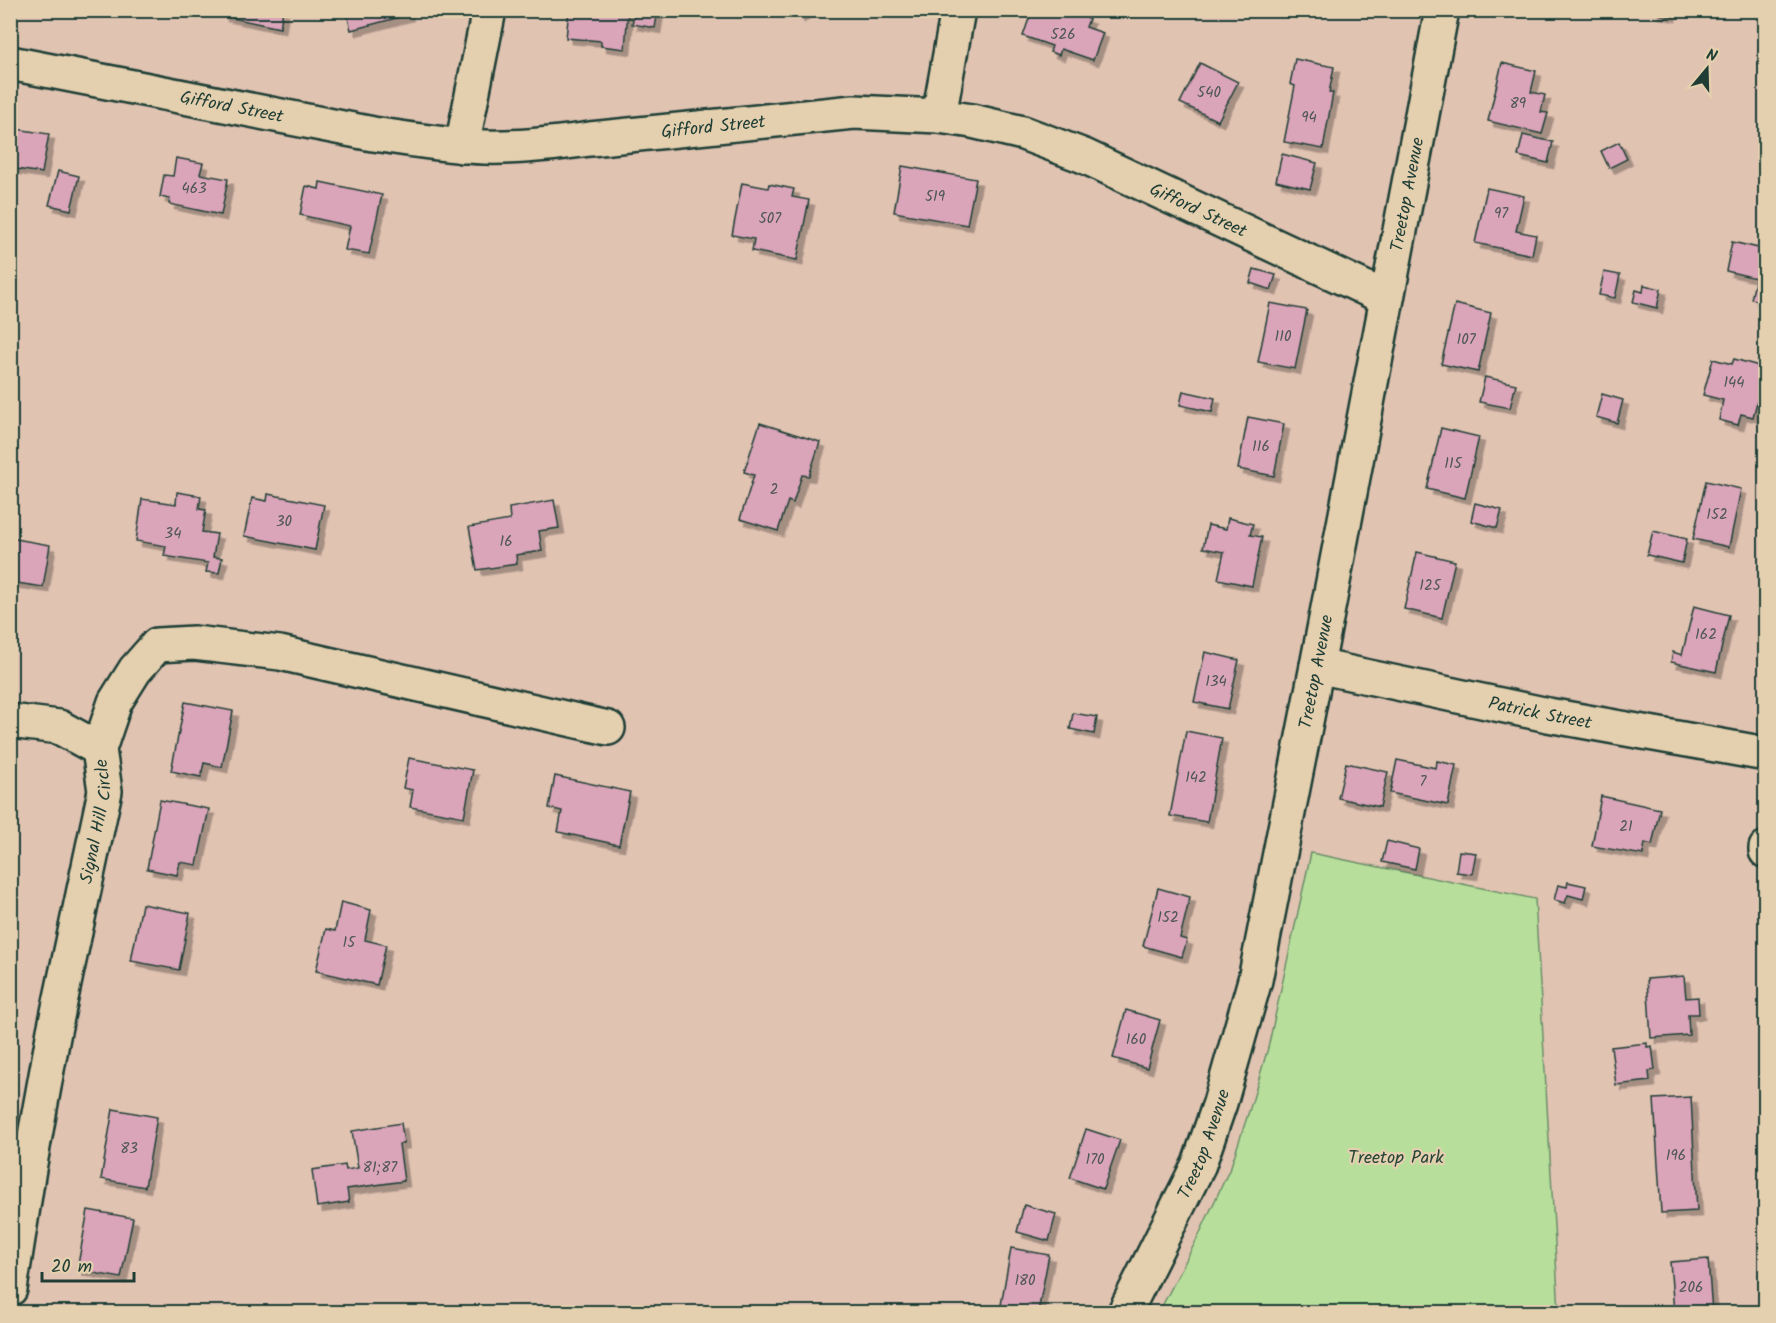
<svg xmlns="http://www.w3.org/2000/svg" width="1776" height="1323" font-family="Kalam,sans-serif">
<style>
.green{fill:#b7df9b;stroke:#6b8e68;stroke-width:1.5}
.building{fill:#daa4b9;stroke:#1f3d34;stroke-width:1.5;filter:url(#shadow)}
.lines{fill:none;stroke-linecap:round;stroke-linejoin:round}
.street-casing{stroke:#1f3d34;stroke-width:38}
.street{stroke:#e4d0af;stroke-width:33}
.labels{text-anchor:middle;stroke-width:4.5;stroke-linejoin:round;paint-order:stroke}
.number-label{font-size:15px;fill:#4e5755}
.street-label{font-size:18px;fill:#1f3d34;stroke:#e4d0af}
.park-label{font-size:18px;fill:#274539;stroke:#e4d0af}
</style>
<defs>
<filter id="shadow"><feDropShadow dx="5.5" dy="5.5" stdDeviation="0" flood-color="#0004"/></filter>
</defs>
<rect width="100%" height="100%" fill="#e1c3b2"/>
<filter id="ink" filterUnits="userSpaceOnUse"><feTurbulence type="fractalNoise" baseFrequency=".0167" numOctaves="2"/><feDisplacementMap in="SourceGraphic" scale="12" xChannelSelector="R" yChannelSelector="G"/><feConvolveMatrix kernelMatrix="1 2 1 2 8 2 1 2 1" color-interpolation-filters="sRGB"/></filter>
<g filter="url(#ink)">
<polygon class="green" points="1311,853 1535,899 1559,1312 1159,1312 1198,1237 1231,1166 1252,1102 1268,1048"/>
<g class="building">
<polygon points="223,10 283,10 280,28 222,16"/>
<polygon points="346,10 407,10 408,15 351,30"/>
<polygon points="569,10 628,10 625,49 601,46 601,41 566,38"/>
<polygon points="635,10 658,10 655,28 632,24"/>
<polygon points="795,10 807,10 799,17"/>
<polygon points="1032,10 1064,10 1089,19 1086,27 1103,33 1093,60 1061,49 1059,55 1050,52 1052,46 1023,36"/>
<polygon points="1655,10 1671,10 1670,16 1654,13"/>
<polygon points="1295,59 1334,67 1329,93 1333,93 1323,149 1284,142 1295,86 1290,84"/>
<polygon points="1200,63 1238,82 1218,121 1180,103"/>
<polygon points="1502,63 1536,71 1531,92 1545,95 1541,112 1548,113 1542,134 1488,121"/>
<polygon points="10,128 49,134 42,173 10,168"/>
<polygon points="1523,135 1553,142 1548,163 1518,156"/>
<polygon points="1619,142 1627,159 1609,168 1601,151"/>
<polygon points="1766,153 1766,176 1760,174"/>
<polygon points="1282,154 1317,163 1310,189 1276,181"/>
<polygon points="176,158 203,163 200,174 228,179 221,215 169,204 170,199 160,197 164,175 173,176"/>
<polygon points="902,166 976,179 967,225 894,212"/>
<polygon points="58,171 79,176 71,210 49,205"/>
<polygon points="320,182 382,195 369,254 345,250 350,226 300,215 306,186 319,189"/>
<polygon points="742,183 768,188 769,184 794,189 792,197 809,200 797,260 752,251 754,239 732,235"/>
<polygon points="1487,188 1524,196 1516,231 1536,235 1532,255 1475,243"/>
<polygon points="1765,240 1766,241 1766,302 1751,299 1756,278 1726,271 1732,242 1763,249"/>
<polygon points="1254,269 1276,275 1271,290 1250,283"/>
<polygon points="1604,272 1620,275 1615,298 1599,295"/>
<polygon points="1644,285 1661,289 1657,308 1633,302 1636,290 1643,292"/>
<polygon points="1270,303 1307,310 1295,369 1258,362"/>
<polygon points="1455,304 1491,313 1478,372 1441,364"/>
<polygon points="1713,359 1732,364 1734,359 1766,368 1753,417 1741,414 1738,425 1719,420 1723,400 1703,395"/>
<polygon points="1485,377 1516,384 1510,408 1479,402"/>
<polygon points="1183,391 1215,398 1212,412 1180,405"/>
<polygon points="1602,394 1623,400 1617,423 1596,417"/>
<polygon points="1248,417 1284,424 1274,476 1238,469"/>
<polygon points="760,423 820,442 809,476 802,475 793,503 788,501 778,531 740,519 754,475 744,472"/>
<polygon points="1441,428 1479,437 1465,498 1427,489"/>
<polygon points="1706,481 1741,489 1729,547 1693,539"/>
<polygon points="177,492 201,496 199,509 206,510 202,532 217,534 213,557 222,558 219,573 206,572 208,563 164,556 166,546 136,541 142,499 176,504"/>
<polygon points="268,494 324,505 315,550 244,536 252,498 267,501"/>
<polygon points="554,500 559,528 539,531 542,551 516,555 517,564 477,570 469,527 510,520 509,508"/>
<polygon points="1475,503 1502,510 1497,528 1471,521"/>
<polygon points="1228,518 1253,524 1250,535 1262,537 1252,586 1218,579 1224,552 1203,548 1208,525 1226,529"/>
<polygon points="1653,531 1687,539 1682,563 1647,555"/>
<polygon points="10,538 50,545 43,587 10,582"/>
<polygon points="1417,552 1455,561 1442,618 1404,609"/>
<polygon points="1694,606 1729,615 1716,672 1671,662 1673,652 1682,655"/>
<polygon points="1205,652 1239,660 1228,709 1194,702"/>
<polygon points="185,702 233,711 222,767 204,763 201,777 171,771"/>
<polygon points="1073,713 1097,717 1094,734 1070,729"/>
<polygon points="1186,731 1222,738 1207,822 1170,816"/>
<polygon points="409,758 473,770 464,817 410,807 413,790 403,788"/>
<polygon points="1397,760 1436,768 1437,761 1456,765 1448,805 1390,793"/>
<polygon points="1346,763 1388,772 1380,807 1338,798"/>
<polygon points="555,776 630,792 619,845 558,832 562,811 549,808"/>
<polygon points="1601,796 1660,809 1652,845 1645,843 1643,855 1592,846"/>
<polygon points="160,800 209,809 197,865 180,862 177,875 147,869"/>
<polygon points="1387,841 1419,849 1415,869 1382,862"/>
<polygon points="1459,851 1476,853 1472,874 1456,872"/>
<polygon points="1568,882 1586,886 1583,899 1568,895 1565,903 1554,900 1558,885 1567,887"/>
<polygon points="1158,888 1190,897 1180,938 1187,940 1182,957 1143,946"/>
<polygon points="341,902 371,910 365,940 386,945 377,985 316,971 326,929 335,931"/>
<polygon points="142,904 190,913 179,970 131,961"/>
<polygon points="1684,976 1686,998 1698,997 1699,1014 1688,1014 1689,1035 1651,1038 1647,979"/>
<polygon points="1126,1010 1160,1020 1147,1068 1113,1058"/>
<polygon points="1647,1043 1647,1047 1652,1046 1655,1070 1649,1071 1650,1081 1616,1085 1611,1047"/>
<polygon points="1691,1097 1697,1211 1661,1213 1654,1099"/>
<polygon points="113,1109 157,1117 145,1187 101,1179"/>
<polygon points="401,1123 404,1143 399,1144 404,1181 347,1189 349,1202 317,1207 312,1170 345,1165 346,1170 358,1168 352,1131"/>
<polygon points="1086,1129 1120,1140 1103,1189 1070,1178"/>
<polygon points="1024,1205 1056,1214 1049,1241 1017,1232"/>
<polygon points="88,1210 133,1218 121,1278 77,1270"/>
<polygon points="1011,1248 1049,1255 1038,1312 1001,1305"/>
<polygon points="1708,1259 1712,1312 1674,1312 1670,1262"/>
</g>
<g class="lines">
<defs>
<g id="street">
<path id="s1" d="M10,63l363,71c37,5 74,12 111,13 36,1 71,-3 106,-8l264,-27 85,4 33,5 51,12 61,23 302,142"/>
<polyline points="939,116 958,10"/>
<polyline points="462,146 489,10"/>
<path id="s2" d="M1317,666l231,49 218,39"/>
<polyline points="10,721 59,727 99,749"/>
<polyline points="1766,848 1766,851"/>
<path id="s3" d="M10,1289l19,-120 25,-138 51,-240 -6,-42 16,-47 20,-32 22,-25 37,-2 86,10 328,75"/>
<path id="s4" d="M1125,1312l74,-148 21,-61 35,-123 62,-314 125,-656"/>
</g>
</defs>
<use href="#street" class="street-casing"/>
<use href="#street" class="street"/>
</g>
</g>
<g class="labels">
<g class="number-label">
<text x="1063" y="39">526</text>
<text x="1209" y="97">540</text>
<text x="1518" y="108">89</text>
<text x="1309" y="122">94</text>
<text x="194" y="193">463</text>
<text x="935" y="201">519</text>
<text x="1501" y="218">97</text>
<text x="770" y="223">507</text>
<text x="1283" y="341">110</text>
<text x="1466" y="344">107</text>
<text x="1734" y="387">144</text>
<text x="1261" y="451">116</text>
<text x="1453" y="468">115</text>
<text x="774" y="494">2</text>
<text x="1717" y="519">152</text>
<text x="284" y="526">30</text>
<text x="173" y="538">34</text>
<text x="506" y="546">16</text>
<text x="1430" y="590">125</text>
<text x="1706" y="639">162</text>
<text x="1216" y="686">134</text>
<text x="1196" y="782">142</text>
<text x="1423" y="786">7</text>
<text x="1626" y="831">21</text>
<text x="1168" y="922">152</text>
<text x="349" y="947">15</text>
<text x="1136" y="1044">160</text>
<text x="129" y="1153">83</text>
<text x="1676" y="1160">196</text>
<text x="1095" y="1164">170</text>
<text x="380" y="1172">81;87</text>
<text x="1025" y="1285">180</text>
<text x="1691" y="1292">206</text>
</g>
<g class="street-label">
<text dy="6" stroke="none"><textPath href="#s1" startOffset="226">Gifford Street</textPath></text>
<text dy="6" stroke="none"><textPath href="#s1" startOffset="712">Gifford Street</textPath></text>
<text dy="6" stroke="none"><textPath href="#s4" startOffset="1158">Treetop Avenue</textPath></text>
<text dy="6" stroke="none"><textPath href="#s1" startOffset="1216">Gifford Street</textPath></text>
<text dy="6" stroke="none"><textPath href="#s4" startOffset="672">Treetop Avenue</textPath></text>
<text dy="6" stroke="none"><textPath href="#s2" startOffset="228">Patrick Street</textPath></text>
<text dy="6" stroke="none"><textPath href="#s3" startOffset="476">Signal Hill Circle</textPath></text>
<text dy="6" stroke="none"><textPath href="#s4" startOffset="186">Treetop Avenue</textPath></text>
</g>
<g class="park-label">
<text x="1396" y="1163">Treetop Park</text>
</g>
</g>
<rect width="1776" height="1323" fill="none" stroke="#e4d0af" stroke-width="36"/>
<rect x="18" y="18" width="1740" height="1287" fill="none" stroke="#1f3d34" stroke-width="2" filter="url(#ink)"/>
<g transform="translate(1707 69) rotate(19)" stroke="#e4d0af" stroke-width="4.5" paint-order="stroke">
<path d="M0-4.5L10 22L0 15L-10 22Z" fill="#1f3d34"/>
<text y="-9" font-size="16" font-weight="bold" text-anchor="middle" fill="#1f3d34">N</text>
</g>
<path d="M42 1272v9h92v-9" fill="none" stroke="#1f3d34" stroke-width="3"/>
<text x="51" y="1272" font-size="18" fill="#1f3d34" stroke="#e4d0af" stroke-width="4.5" paint-order="stroke">20 m</text>
</svg>
